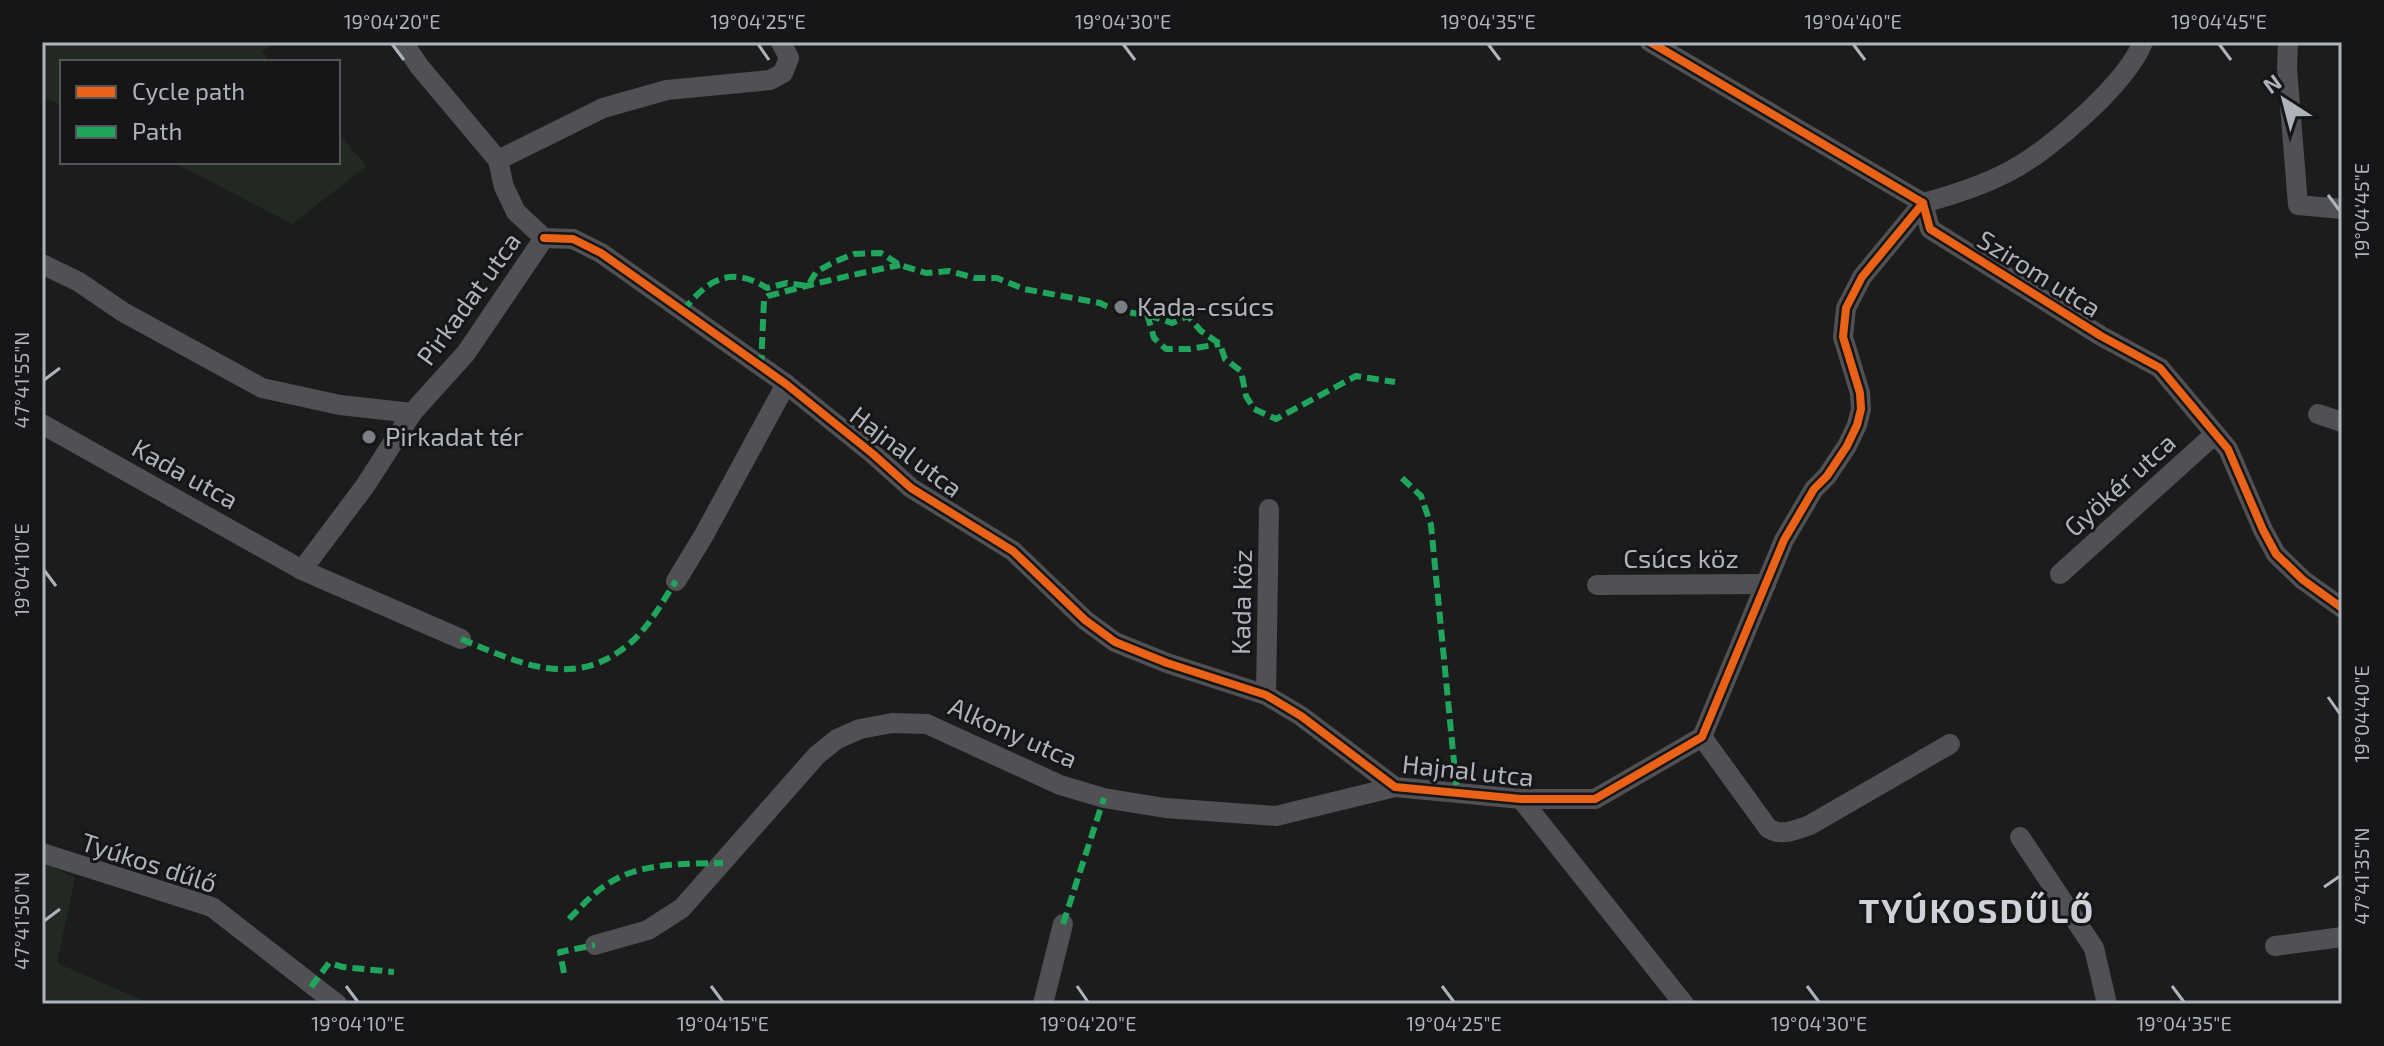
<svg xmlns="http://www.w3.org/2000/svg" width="2384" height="1046" font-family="'Exo 2',sans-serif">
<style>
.green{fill:#222923}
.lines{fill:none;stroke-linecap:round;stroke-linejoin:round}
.street{stroke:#505155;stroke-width:20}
.quiet{stroke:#20a55d;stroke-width:6;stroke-dasharray:12 6;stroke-linecap:butt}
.cycleway-casing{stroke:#161618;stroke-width:13}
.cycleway{stroke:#ea6118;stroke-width:8}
.ticks{fill:none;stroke:#aeb3bc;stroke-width:3}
.poi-dot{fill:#7b7e84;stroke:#161618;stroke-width:3}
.labels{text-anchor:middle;stroke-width:6;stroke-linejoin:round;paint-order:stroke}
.street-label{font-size:26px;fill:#aeb3bc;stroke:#161618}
.poi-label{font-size:26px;fill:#aeb3bc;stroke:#161618;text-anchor:start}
.district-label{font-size:34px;font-weight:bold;letter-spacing:2px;fill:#cfd1d8;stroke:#161618}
.neatline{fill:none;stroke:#aeb3bc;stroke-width:3}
.ticks-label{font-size:20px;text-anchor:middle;fill:#aeb3bc}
</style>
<rect width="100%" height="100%" fill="#1c1c1c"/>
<g class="green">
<polygon points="42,42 274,42 262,52 270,62 62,62 62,106 42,96"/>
<polygon points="338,134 367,166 292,224 173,162 338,162"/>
<polygon points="42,862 75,878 57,963 151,1004 42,1004"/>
</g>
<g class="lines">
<g class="street">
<polyline points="403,42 419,66 498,160 504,187 516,212 544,238"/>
<polyline points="1650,42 1923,203 1930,229 2101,336 2160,368 2228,449 2263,530 2276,554 2303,580 2342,608"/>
<polyline points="2288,42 2287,68 2298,205 2342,209"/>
<polyline points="498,160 603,108 667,90 770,80 783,73 789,58 781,42"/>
<path d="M1923,203c30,-8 59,-17 87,-32 39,-20 117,-88 133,-129"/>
<polyline points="544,238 573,239 601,253 683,311 786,384 873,454 911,488 1013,551 1085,620 1115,642 1167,663 1266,695 1301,716 1395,787 1521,799 1595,799 1702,737 1784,540 1814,489 1827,476 1847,446 1857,425 1861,409 1860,393 1843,337 1846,308 1862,277 1923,203"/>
<polyline points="42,264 79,282 123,312 262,388 340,405 412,413 466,353 544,238"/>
<polyline points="2318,414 2342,422"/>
<polyline points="42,424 302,570 461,639"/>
<polyline points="302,570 365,486 412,413"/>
<polyline points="2060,574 2214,435"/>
<polyline points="676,581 704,535 786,384"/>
<polyline points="1597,585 1766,584"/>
<polyline points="1266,695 1269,509"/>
<path d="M1702,737l66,91c14,9 27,2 42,-3l140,-81"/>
<polyline points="1521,799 1684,1004"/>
<polyline points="2020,837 2094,948 2107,1004"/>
<polyline points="42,853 212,907 337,1004"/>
<polyline points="595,945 648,930 682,908 817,755 837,739 860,729 892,723 927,724 1060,785 1104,798 1165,808 1276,816 1395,787"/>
<polyline points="2275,946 2342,937"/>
<polyline points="1043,1004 1063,924"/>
</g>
<g class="quiet">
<path d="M683,311c24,-31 47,-46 84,-23l20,-5 21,3 8,-14 18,-10 20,-8 27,-1 19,12 26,8 23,-2 26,7h22l27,11 76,14c20,11 48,10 72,20l16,-7 13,15 19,13 5,15 16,12 5,25 8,13 22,10 80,-43 39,6"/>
<polyline points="1147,314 1154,338 1166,349 1189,349 1220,344"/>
<path d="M761,367l3,-67 4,-4c44,-12 87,-22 132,-31"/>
<polyline points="1402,478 1421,496 1431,525 1457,793"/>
<path d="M461,639c58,24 112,51 167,6 21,-17 34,-43 48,-64"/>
<path d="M569,919c12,-12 23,-25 37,-34 33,-23 79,-21 117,-22"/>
<polyline points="1063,924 1104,798"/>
<polyline points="564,973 560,952 595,945"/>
<polyline points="311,987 329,963 343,967 394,972"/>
</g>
<defs>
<g id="cycleway">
<polyline points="1650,42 1923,203 1930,229 2101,336 2160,368 2228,449 2263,530 2276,554 2303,580 2342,608"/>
<polyline points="544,238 573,239 601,253 683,311 786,384 873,454 911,488 1013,551 1085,620 1115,642 1167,663 1266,695 1301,716 1395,787 1521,799 1595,799 1702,737 1784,540 1814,489 1827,476 1847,446 1857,425 1861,409 1860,393 1843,337 1846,308 1862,277 1923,203"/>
</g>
</defs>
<use href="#cycleway" class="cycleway-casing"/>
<use href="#cycleway" class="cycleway"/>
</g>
<path class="ticks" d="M392,44l12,16M758,44l11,16M1123,44l12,16M1488,44l12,16M1853,44l12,16M2219,44l12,16M2328,195l12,16M44,380l16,-12M44,570l12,16M2328,697l12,17M2324,887l16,-11M44,921l16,-12M346,986l12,16M711,986l12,16M1077,986l11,16M1442,986l12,16M1807,986l12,16M2172,986l12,16"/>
<g class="poi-dot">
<circle cx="1121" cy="307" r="8"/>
<circle cx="369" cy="437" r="8"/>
</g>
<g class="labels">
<g class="street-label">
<text transform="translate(2039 274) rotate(32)" y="9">Szirom utca</text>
<text transform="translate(469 299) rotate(-54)" y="9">Pirkadat utca</text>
<text transform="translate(906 452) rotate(37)" y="9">Hajnal utca</text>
<text transform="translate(185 474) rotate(29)" y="9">Kada utca</text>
<text transform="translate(2120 485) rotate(-42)" y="9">Gyökér utca</text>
<text x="1681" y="568">Csúcs köz</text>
<text transform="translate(1242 602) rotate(-89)" y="9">Kada köz</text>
<text transform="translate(1013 733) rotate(24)" y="9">Alkony utca</text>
<text transform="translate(1468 771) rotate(6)" y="9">Hajnal utca</text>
<text transform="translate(149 863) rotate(18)" y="9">Tyúkos dűlő</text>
</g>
<g class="poi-label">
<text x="1137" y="316">Kada-csúcs</text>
<text x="385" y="446">Pirkadat tér</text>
</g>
<g class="district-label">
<text x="1977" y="923">TYÚKOSDŰLŐ</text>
</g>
</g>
<rect width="2384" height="1046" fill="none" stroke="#161618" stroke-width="88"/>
<rect x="60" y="60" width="280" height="104" fill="#161618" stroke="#53555a" stroke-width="2"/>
<rect x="76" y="86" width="40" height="12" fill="#ea6118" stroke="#53555a" stroke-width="2"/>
<text x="132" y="100" font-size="24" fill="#aeb3bc">Cycle path</text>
<rect x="76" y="126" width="40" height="12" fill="#20a55d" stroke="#53555a" stroke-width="2"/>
<text x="132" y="140" font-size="24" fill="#aeb3bc">Path</text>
<g transform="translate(2284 100) rotate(324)" stroke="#161618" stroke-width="6" paint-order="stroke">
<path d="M0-6L14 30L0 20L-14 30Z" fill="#aeb3bc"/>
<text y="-12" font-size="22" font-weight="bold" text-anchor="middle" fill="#aeb3bc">N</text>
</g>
<rect x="44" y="44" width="2296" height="958" class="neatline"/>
<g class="ticks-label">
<text x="392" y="29">19°04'20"E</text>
<text x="758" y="29">19°04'25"E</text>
<text x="1123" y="29">19°04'30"E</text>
<text x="1488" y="29">19°04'35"E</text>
<text x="1853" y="29">19°04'40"E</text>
<text x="2219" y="29">19°04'45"E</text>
<text transform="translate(2362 211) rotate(-90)" y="7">19°04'45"E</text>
<text transform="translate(22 380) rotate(-90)" y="7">47°41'55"N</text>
<text transform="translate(22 570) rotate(-90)" y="7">19°04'10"E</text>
<text transform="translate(2362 714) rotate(-90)" y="7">19°04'40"E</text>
<text transform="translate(2362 876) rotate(-90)" y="7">47°41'35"N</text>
<text transform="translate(22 921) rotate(-90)" y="7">47°41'50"N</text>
<text x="358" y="1031">19°04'10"E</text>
<text x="723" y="1031">19°04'15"E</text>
<text x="1088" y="1031">19°04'20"E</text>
<text x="1454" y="1031">19°04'25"E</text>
<text x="1819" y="1031">19°04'30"E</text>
<text x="2184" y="1031">19°04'35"E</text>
</g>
</svg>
